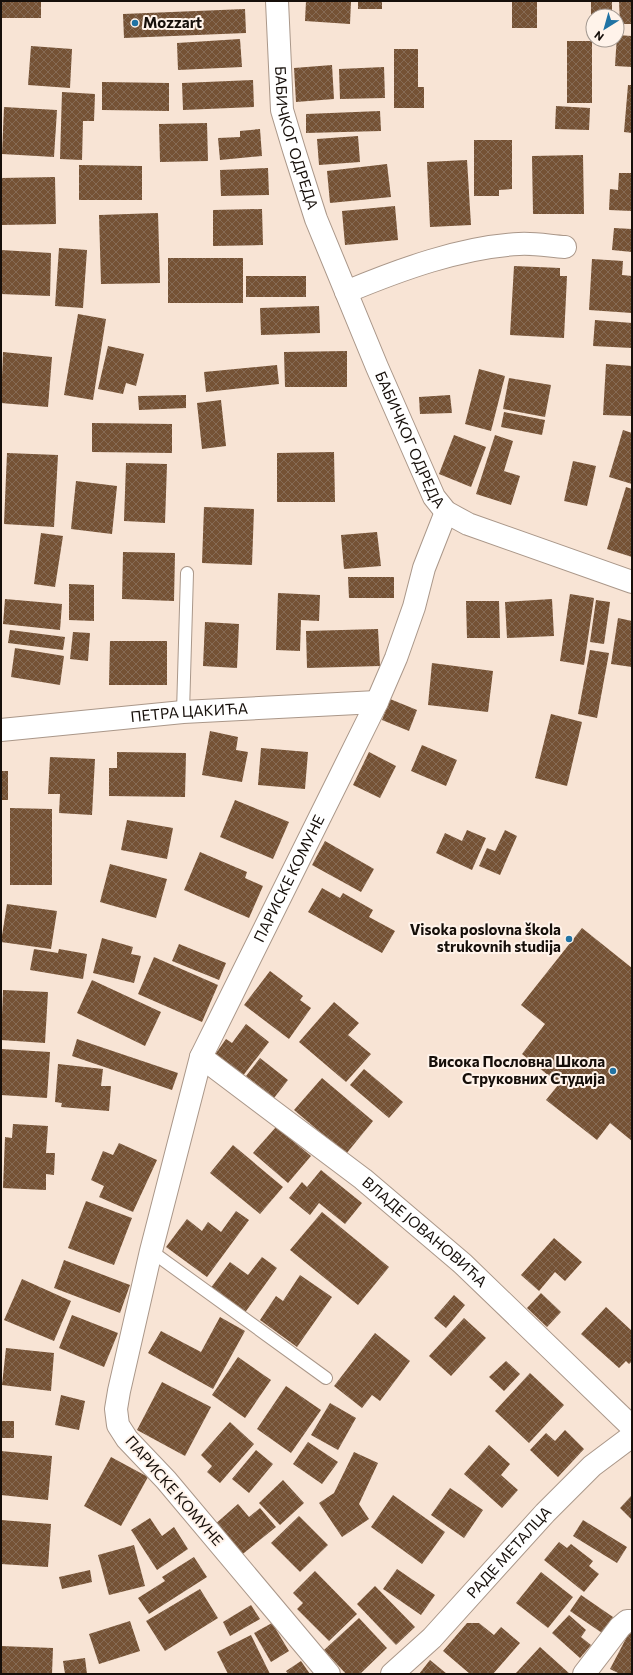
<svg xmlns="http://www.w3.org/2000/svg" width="633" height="1675" font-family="Commissioner,sans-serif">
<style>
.building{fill:url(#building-cross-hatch)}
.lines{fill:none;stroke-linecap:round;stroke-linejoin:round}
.service-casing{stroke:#aa9789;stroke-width:14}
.minor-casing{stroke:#aa9789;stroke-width:24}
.service{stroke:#fff;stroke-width:12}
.minor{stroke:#fff;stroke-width:22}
.poi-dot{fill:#2173a4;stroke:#fff3ea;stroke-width:1.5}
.labels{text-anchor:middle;stroke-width:4;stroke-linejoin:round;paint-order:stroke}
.poi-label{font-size:15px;font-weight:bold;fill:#160f0a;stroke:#fff3ea;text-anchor:end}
.street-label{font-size:15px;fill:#160f0a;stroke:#fff3ea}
</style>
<defs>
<pattern id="building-cross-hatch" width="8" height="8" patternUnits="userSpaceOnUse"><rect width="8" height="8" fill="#755235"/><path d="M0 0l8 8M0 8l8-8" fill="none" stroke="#866b55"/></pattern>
</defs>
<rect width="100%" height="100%" fill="#f8e4d5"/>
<g class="building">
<rect x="1" y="1" width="40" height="17"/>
<polygon points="306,1 351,1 350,24 305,21"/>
<rect x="358" y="1" width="24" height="8"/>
<rect x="512" y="1" width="25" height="27"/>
<polygon points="591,1 612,1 612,16 593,16 593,18 591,18"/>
<polygon points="619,1 632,1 632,24 620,24"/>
<polygon points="245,9 246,33 124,38 123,14"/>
<polygon points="617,35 632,36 632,67 615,66"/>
<polygon points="240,39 242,67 178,70 177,43"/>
<rect x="567" y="41" width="25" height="62"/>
<polygon points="31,46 72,49 70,88 28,85"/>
<polygon points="394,49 418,49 418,87 424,87 424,108 394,108"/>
<polygon points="332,65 334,99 296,102 294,68"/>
<polygon points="384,67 385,98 340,99 339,69"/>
<polygon points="253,80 254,107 183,110 182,83"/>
<polygon points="102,82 169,83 169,111 102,110"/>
<polygon points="628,85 632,85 632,133 624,132"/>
<polygon points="62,92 95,94 94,121 83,121 82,160 60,159"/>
<polygon points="556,106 590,108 589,130 555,129"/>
<polygon points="4,107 57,110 54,157 2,154"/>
<polygon points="380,111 381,131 306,133 306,114"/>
<polygon points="207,123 208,161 160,162 159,124"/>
<polygon points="260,129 262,156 220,160 218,138 240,137 240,131"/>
<polygon points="358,136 360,162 319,165 317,139"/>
<polygon points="474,140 512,140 512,189 499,190 499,196 474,196"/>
<polygon points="583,155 584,214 533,214 532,156"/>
<polygon points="467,160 471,225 430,227 427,162"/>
<polygon points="387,164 391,197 330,203 327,171"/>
<polygon points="79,165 142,166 142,200 79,200"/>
<polygon points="268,168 269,195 221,196 220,170"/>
<polygon points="619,173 632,173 632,211 609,210 610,189 618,190"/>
<polygon points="55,177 56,224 1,225 1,178"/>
<polygon points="395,206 398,240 345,245 342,211"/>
<polygon points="262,209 263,245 213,246 213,210"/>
<polygon points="158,213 160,283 101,284 99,215"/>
<polygon points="614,228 632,229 632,252 612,250"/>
<polygon points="59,248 87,250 83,308 55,306"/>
<polygon points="1,250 51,253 50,296 1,294"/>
<rect x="168" y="258" width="75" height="45"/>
<polygon points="592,259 623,261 622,275 632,276 632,313 589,310"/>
<polygon points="514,266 560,268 560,276 567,276 564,338 510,335"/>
<rect x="246" y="276" width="60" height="21"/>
<polygon points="319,306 320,333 261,335 260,308"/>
<polygon points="78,314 106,319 93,400 64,395"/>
<polygon points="595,320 632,323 632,348 593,346"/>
<polygon points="108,346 144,354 136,386 126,383 123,394 98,389"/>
<polygon points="347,351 347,387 285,387 284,352"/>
<polygon points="3,352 52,357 48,407 1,403"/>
<polygon points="606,364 632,366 632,416 603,415"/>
<polygon points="277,365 279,384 206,392 204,372"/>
<polygon points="479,369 505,376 491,431 465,424"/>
<polygon points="509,378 551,385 545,417 503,409"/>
<polygon points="186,395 186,408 139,410 138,396"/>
<polygon points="450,395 452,413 420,414 419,397"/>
<polygon points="221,400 226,446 202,449 197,403"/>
<polygon points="504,412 545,420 542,435 501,427"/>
<polygon points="92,423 172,424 172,453 92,452"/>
<polygon points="623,430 632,433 632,484 609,477"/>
<polygon points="454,435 486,447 471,487 439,474"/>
<polygon points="495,435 513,441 504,471 520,476 511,505 476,494"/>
<polygon points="334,452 335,502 277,502 277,453"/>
<polygon points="7,453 58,455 54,527 4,524"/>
<polygon points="573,461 596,466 587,506 564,501"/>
<polygon points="126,463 167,464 165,523 124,521"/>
<polygon points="76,481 117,486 112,534 71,529"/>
<polygon points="626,487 632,489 632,557 607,549"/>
<polygon points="204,507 254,509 252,565 202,563"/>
<polygon points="377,532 381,566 344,569 341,535"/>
<polygon points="41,533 63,536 55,587 34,584"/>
<polygon points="123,552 175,553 174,601 122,599"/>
<polygon points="348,577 394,577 394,598 349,598"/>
<polygon points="69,584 94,585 94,621 69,620"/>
<polygon points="278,593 320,595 319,621 301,620 300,651 276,650"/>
<polygon points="570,594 594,598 584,665 560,661"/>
<polygon points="5,599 62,604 60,630 3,624"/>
<polygon points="552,599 554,636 507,638 505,602"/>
<polygon points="596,600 610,602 604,644 590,642"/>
<polygon points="466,601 499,601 500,638 467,638"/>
<polygon points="618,618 632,621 632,667 611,664"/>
<polygon points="205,622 239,624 237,668 203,666"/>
<polygon points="378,629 380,666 307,668 306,631"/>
<polygon points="10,630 65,637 63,650 8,643"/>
<polygon points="73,632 90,633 88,661 70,659"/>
<polygon points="110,641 167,641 167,685 109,685"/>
<polygon points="15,648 64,656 60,685 11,677"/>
<polygon points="590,650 609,653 597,718 578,714"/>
<polygon points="432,663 493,671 488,712 428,705"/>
<polygon points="390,699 417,710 409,731 382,720"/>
<polygon points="551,714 582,722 567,786 535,778"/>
<polygon points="210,731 238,737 236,750 248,752 242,782 202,775"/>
<polygon points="422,745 457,760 446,786 411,771"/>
<polygon points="261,748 308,752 305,789 258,785"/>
<polygon points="117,752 186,753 185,797 109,796 109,768 117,768"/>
<polygon points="369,752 396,766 380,798 353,785"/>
<polygon points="50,757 95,759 92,815 59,813 60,794 48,794"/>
<rect x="1" y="771" width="7" height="29"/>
<polygon points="235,800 289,822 273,859 220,837"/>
<polygon points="10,808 52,809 52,885 10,885"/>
<polygon points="127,820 173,828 167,859 121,850"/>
<polygon points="467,830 486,838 472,870 436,853 445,833 462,841"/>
<polygon points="505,830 517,836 500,875 479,866 487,848 495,851"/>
<polygon points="325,841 374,869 361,892 312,865"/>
<polygon points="200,852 247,872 245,878 263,886 249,918 184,890"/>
<polygon points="110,864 167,879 156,918 100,902"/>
<polygon points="322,888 340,898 343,893 373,910 369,917 395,931 382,953 308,912"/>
<polygon points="7,904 57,911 51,949 1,942"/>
<polygon points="582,928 632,968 632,1141 610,1123 597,1140 546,1100 559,1084 522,1054 545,1024 521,1005"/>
<polygon points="102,938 133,947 131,954 141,956 134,983 93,973"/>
<polygon points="179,944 226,963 219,980 172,961"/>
<polygon points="34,949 58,953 59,949 87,954 83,979 30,970"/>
<polygon points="154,957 218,985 202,1022 138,994"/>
<polygon points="270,971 303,996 300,1000 311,1008 289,1039 244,1005"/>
<polygon points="92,980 161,1012 145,1046 77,1013"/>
<polygon points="3,990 48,992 45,1043 1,1040"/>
<polygon points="334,1002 359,1023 348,1035 371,1054 346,1082 299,1042"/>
<polygon points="246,1024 269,1042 242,1077 214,1056 226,1039 232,1043"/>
<polygon points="77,1039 178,1073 172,1090 72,1056"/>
<polygon points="1,1049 50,1052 47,1098 1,1095"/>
<polygon points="260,1058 288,1080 274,1098 246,1076"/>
<polygon points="58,1064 103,1069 101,1086 111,1086 109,1111 61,1107 62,1103 55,1102"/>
<polygon points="364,1069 403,1102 389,1118 350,1085"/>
<polygon points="322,1078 373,1121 346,1154 294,1110"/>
<polygon points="13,1124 48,1126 46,1153 55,1153 54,1175 46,1174 46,1190 3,1188 5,1137 12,1138"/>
<polygon points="276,1127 311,1156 288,1183 253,1153"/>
<polygon points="119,1143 157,1160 133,1212 99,1197 104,1186 91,1180 103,1151 113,1155"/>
<polygon points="233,1145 283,1187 260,1214 210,1173"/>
<polygon points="321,1170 362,1203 345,1224 319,1203 310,1215 289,1198 302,1182 307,1187"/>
<polygon points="86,1201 132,1218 114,1265 68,1248"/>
<polygon points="236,1211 249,1220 207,1277 166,1247 187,1219 202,1231 208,1222 221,1232"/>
<polygon points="322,1212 389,1267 358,1305 290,1250"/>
<polygon points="554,1238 582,1262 565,1281 555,1272 539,1291 521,1275"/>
<polygon points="262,1257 277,1268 244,1314 210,1289 230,1262 248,1275"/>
<polygon points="64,1260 130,1285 120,1313 54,1288"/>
<polygon points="300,1275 332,1297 297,1347 260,1320 276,1296 283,1301"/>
<polygon points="22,1279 71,1301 54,1341 4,1320"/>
<polygon points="541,1293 561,1312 547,1327 527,1308"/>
<polygon points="454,1295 465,1305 446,1328 434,1318"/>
<polygon points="606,1307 632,1331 632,1361 629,1364 626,1361 619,1368 581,1334"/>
<polygon points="72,1315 118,1333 104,1367 59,1348"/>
<polygon points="220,1317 245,1331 213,1389 148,1353 161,1331 201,1352"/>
<polygon points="464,1318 486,1338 451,1376 429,1356"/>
<polygon points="375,1333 410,1361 380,1401 372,1395 362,1408 334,1386"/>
<polygon points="6,1348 54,1353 51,1391 2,1385"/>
<polygon points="238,1357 271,1380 245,1418 212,1395"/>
<polygon points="506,1361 520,1374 504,1391 489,1377"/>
<polygon points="530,1373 564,1405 529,1443 495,1411"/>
<polygon points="162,1382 211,1407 185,1456 137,1430"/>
<polygon points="286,1386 321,1410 291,1453 257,1429"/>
<polygon points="61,1395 85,1401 79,1430 55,1425"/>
<polygon points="330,1403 356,1418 338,1450 311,1435"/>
<rect x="1" y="1421" width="13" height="17"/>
<polygon points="230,1422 254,1444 220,1483 207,1472 212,1466 201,1455"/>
<polygon points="565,1430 584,1449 558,1477 530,1450 546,1433 555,1441"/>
<polygon points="308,1442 338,1462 322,1484 293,1464"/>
<polygon points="489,1445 510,1464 501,1475 518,1490 502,1508 464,1474"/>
<polygon points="256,1450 273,1464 249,1493 232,1479"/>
<polygon points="1,1451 52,1456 48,1500 1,1495"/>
<polygon points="354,1452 378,1463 359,1504 369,1519 342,1537 319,1503 334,1493"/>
<polygon points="111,1457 148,1477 121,1526 84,1506"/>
<polygon points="283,1480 304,1503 280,1525 259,1503"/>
<polygon points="450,1488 483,1510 464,1538 431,1515"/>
<polygon points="393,1495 445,1532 422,1564 371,1527"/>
<polygon points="632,1495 632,1520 620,1508"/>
<polygon points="238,1504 249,1517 260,1508 276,1527 239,1557 213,1526"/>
<polygon points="299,1516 328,1545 300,1572 271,1543"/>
<polygon points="150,1518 162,1536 174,1527 188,1549 157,1570 131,1530"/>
<polygon points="1,1520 51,1524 48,1567 1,1564"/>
<polygon points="583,1520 627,1547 617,1563 573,1536"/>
<polygon points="559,1542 567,1548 571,1544 593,1561 589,1566 599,1574 584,1592 544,1560"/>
<polygon points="134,1545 145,1586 109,1595 98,1555"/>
<polygon points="194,1557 207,1577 149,1614 138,1598 165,1581 162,1577"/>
<polygon points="397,1569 435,1595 421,1615 383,1589"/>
<polygon points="90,1570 92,1582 62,1589 59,1577"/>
<polygon points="315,1571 357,1614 329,1641 297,1609 303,1603 293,1593"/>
<polygon points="541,1572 573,1597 548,1628 516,1603"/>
<polygon points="375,1586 415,1627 396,1645 357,1604"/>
<polygon points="200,1589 218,1618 165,1651 146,1621"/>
<polygon points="581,1595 613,1617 602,1633 570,1611"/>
<polygon points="251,1605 260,1619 230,1636 223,1622"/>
<polygon points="569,1615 586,1630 581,1637 591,1645 580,1658 552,1633"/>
<polygon points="359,1618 387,1648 360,1674 346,1674 324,1650"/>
<polygon points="130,1621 140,1651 99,1664 89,1634"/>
<polygon points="272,1623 289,1651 271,1662 254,1633"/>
<polygon points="467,1623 479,1623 494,1635 501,1627 520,1643 493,1674 470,1674 443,1651"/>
<polygon points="631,1629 632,1674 620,1674 610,1669"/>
<polygon points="251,1635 270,1674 228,1674 217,1652"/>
<polygon points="1,1646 53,1648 52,1674 1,1674"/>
<polygon points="540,1647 570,1674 516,1673"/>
<polygon points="85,1658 87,1674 65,1674 63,1661"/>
<polygon points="430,1660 447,1674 419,1674"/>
<polygon points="301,1661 310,1674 288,1674 286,1671"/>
</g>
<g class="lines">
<defs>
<g id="service">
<polyline points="183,712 187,573"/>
<polyline points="151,1251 326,1378"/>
</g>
<g id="minor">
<path id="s1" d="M277,1l5,109 12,40 22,69 61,148 57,130 12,15 22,12 164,58"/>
<path d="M346,292c53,-22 115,-45 173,-48 15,-1 31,2 46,3"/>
<path id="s2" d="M1,730l182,-18 194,-10"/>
<path id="s3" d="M201,1057l162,122 100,85 169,163"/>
<path id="s4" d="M329,1674l-163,-194 -39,-41 -9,-14 -2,-16 3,-18 32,-140 50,-194 176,-355 19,-44 18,-51 10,-39 22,-56"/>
<path id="s5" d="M392,1674l40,-36 113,-125 47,-47 40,-30"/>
<polyline points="584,1674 620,1627 627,1621 632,1621"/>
</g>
</defs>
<use href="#service" class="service-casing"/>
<use href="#minor" class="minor-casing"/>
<use href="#service" class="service"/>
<use href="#minor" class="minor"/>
</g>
<g class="poi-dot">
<circle cx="135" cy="23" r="4"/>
<circle cx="569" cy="939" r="4"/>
<circle cx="613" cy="1071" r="4"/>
</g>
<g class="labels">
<g class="poi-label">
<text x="143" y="28" text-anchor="start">Mozzart</text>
<text x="561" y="935">Visoka poslovna škola<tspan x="561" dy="17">strukovnih studija</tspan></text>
<text x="605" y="1067">Висока Пословна Школа<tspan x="605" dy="17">Струковних Студија</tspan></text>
</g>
<g class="street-label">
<text dy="5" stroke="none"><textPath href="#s1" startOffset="139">БАБИЧКОГ ОДРЕДА</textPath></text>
<text dy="5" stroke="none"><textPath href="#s1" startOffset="463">БАБИЧКОГ ОДРЕДА</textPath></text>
<text dy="5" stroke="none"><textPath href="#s2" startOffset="189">ПЕТРА ЦАКИЋА</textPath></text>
<text dy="5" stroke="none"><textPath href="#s4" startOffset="904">ПАРИСКЕ КОМУНЕ</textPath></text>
<text dy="5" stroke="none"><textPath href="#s3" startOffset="284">ВЛАДЕ ЈОВАНОВИЋА</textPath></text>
<text transform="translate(174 1491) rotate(49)" y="5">ПАРИСКЕ КОМУНЕ</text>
<text dy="5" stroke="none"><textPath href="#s5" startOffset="169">РАДЕ МЕТАЛЦА</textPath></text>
</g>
</g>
<rect width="633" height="1675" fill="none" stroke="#160f0a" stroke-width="4"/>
<g transform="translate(605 28) rotate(217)"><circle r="19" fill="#fff3ea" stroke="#a29890"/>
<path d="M0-3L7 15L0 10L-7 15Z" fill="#2173a4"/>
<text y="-6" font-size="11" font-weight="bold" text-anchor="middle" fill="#160f0a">N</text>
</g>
</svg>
